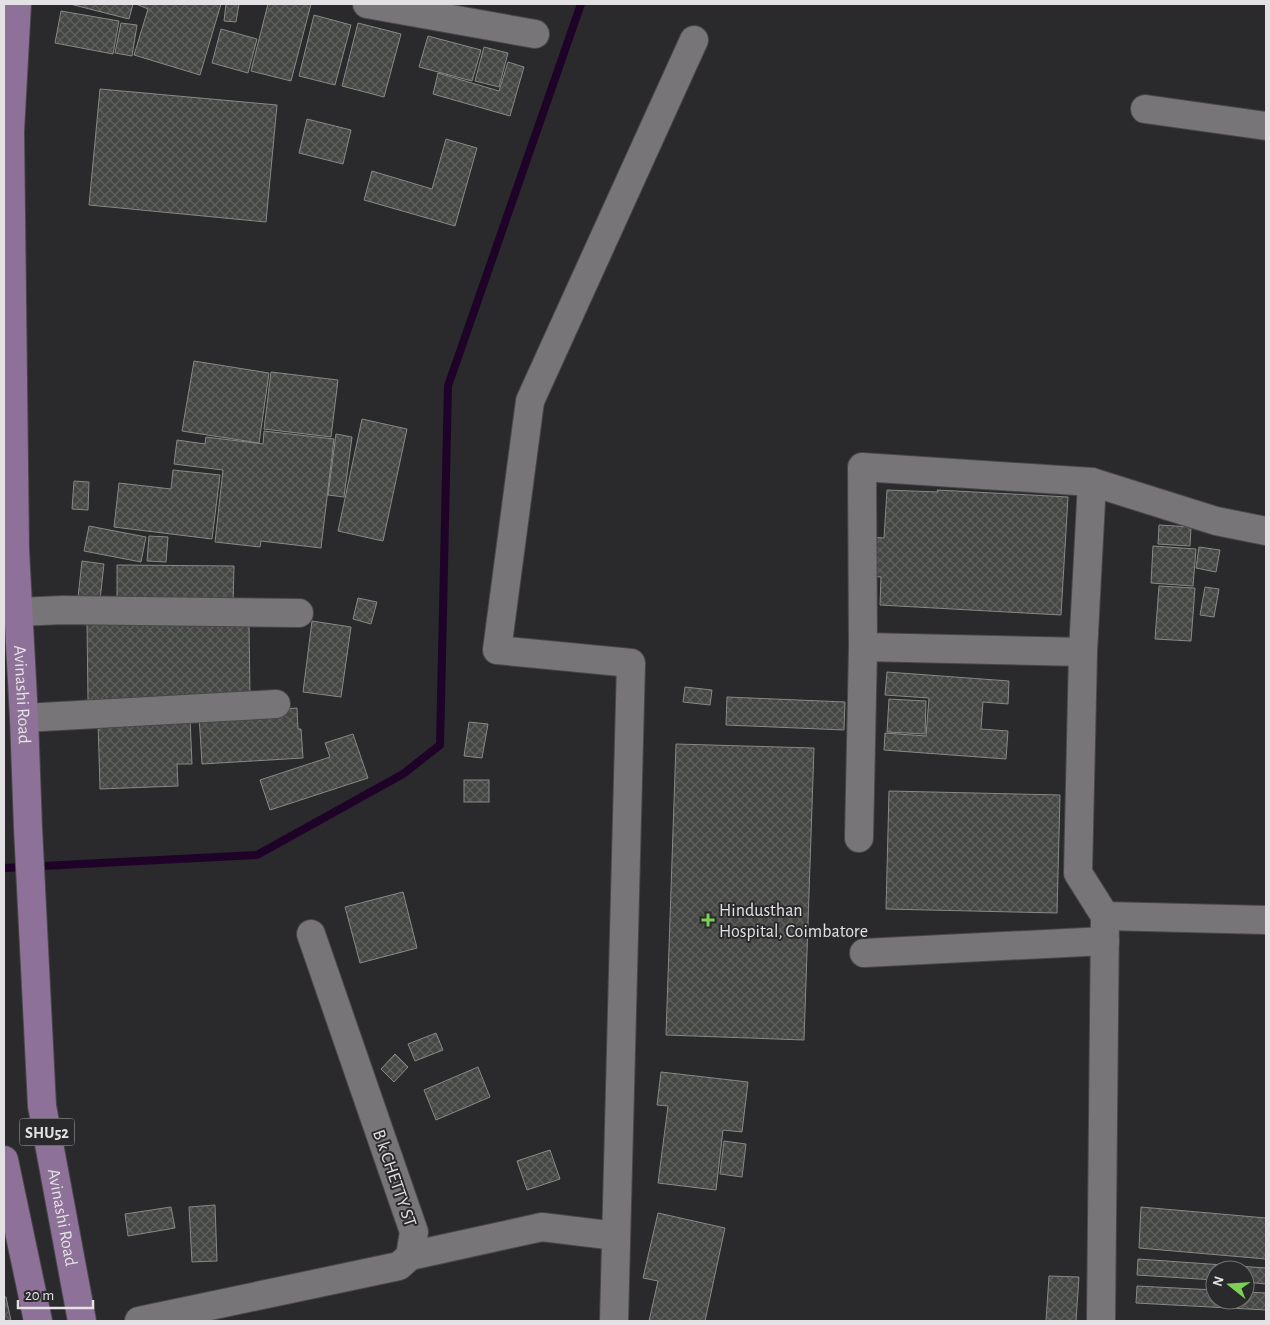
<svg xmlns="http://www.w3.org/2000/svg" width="1270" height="1325" font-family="'Alegreya Sans',sans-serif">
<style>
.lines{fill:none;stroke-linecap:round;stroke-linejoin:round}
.stream{stroke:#1e0227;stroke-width:8}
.building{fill:url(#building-cross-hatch);stroke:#878986}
.minor-casing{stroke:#49474a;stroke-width:30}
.major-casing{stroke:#49474a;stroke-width:30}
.minor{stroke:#777578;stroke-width:28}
.major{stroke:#8e7198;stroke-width:28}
.poi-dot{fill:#7cd155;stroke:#2a292b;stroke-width:2}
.labels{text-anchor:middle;stroke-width:4;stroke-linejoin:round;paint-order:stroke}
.shield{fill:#2a292b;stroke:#acaaac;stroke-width:1}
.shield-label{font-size:16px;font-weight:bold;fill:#e3e1e3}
.street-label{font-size:18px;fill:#e3e1e3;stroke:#2a292b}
.poi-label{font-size:18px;fill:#e3e1e3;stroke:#2a292b;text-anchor:start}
</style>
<defs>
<pattern id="building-cross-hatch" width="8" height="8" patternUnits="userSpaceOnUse" patternTransform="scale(1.25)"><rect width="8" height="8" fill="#454744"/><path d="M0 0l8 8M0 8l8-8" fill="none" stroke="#60615f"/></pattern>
</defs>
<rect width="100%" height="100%" fill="#2a292b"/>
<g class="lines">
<polyline class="stream" points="4,868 257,855 403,774 440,745 448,386 581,4"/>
</g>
<g class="building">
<polygon points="70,4 133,4 129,19"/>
<polygon points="136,4 221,4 200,75 134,55 148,9"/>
<polygon points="226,4 239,4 236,22 224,21"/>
<polygon points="268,4 311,4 291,81 251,71"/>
<polygon points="61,11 119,21 113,54 55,43"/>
<polygon points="314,15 351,25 335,85 299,76"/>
<polygon points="121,23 137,25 132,56 115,53"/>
<polygon points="358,23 401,34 384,97 342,86"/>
<polygon points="221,29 257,39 248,73 212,63"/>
<polygon points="428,36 481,50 472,81 419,67"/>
<polygon points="484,47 508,53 499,87 475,81"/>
<polygon points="508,62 524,67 510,116 433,94 438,73 499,91"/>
<polygon points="100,89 277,105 266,222 89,205"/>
<polygon points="307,119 351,130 343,164 299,153"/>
<polygon points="446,139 477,148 455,226 364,200 372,171 432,189"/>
<polygon points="194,361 269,373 259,443 182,431"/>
<polygon points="271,372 338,380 331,437 264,429"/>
<polygon points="362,419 407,429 383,541 338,531"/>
<polygon points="264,431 334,439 321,548 261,541 260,547 215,542 223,470 174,464 177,440 205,444 206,437 263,444"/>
<polygon points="336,434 352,437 344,497 328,495"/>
<polygon points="173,470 220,475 212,539 114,527 119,483 171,489"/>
<polygon points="74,481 89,482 88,510 72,509"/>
<polygon points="887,490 938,492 937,490 1068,497 1061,615 880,605 881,577 869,576 871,537 884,538"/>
<polygon points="1159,525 1191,527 1190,546 1158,544"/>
<polygon points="89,526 146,537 141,562 84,551"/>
<polygon points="149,536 168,537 166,562 147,561"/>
<polygon points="1153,546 1196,549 1193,586 1151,583"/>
<polygon points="1199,547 1220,550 1216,572 1196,568"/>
<polygon points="82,561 104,564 100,600 78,597"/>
<polygon points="117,565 234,566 233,605 117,604"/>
<polygon points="1159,586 1195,588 1191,641 1155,639"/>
<polygon points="1205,587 1219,589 1214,617 1200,615"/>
<polygon points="358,598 377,602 371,624 353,619"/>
<polygon points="312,621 351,627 341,697 303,692"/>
<polygon points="249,622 250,699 88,701 87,624"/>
<polygon points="887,672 1009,681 1008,704 983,702 981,729 1008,731 1006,759 884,750 885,733 926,736 929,698 885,695"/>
<polygon points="685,687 712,690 710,705 683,702"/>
<polygon points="727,697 845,702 844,730 726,725"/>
<polygon points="889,699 926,701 925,734 887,732"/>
<polygon points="297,708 298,729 301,729 303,758 202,764 199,715"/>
<polygon points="190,718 192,764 177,764 178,786 100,789 98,721"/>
<polygon points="469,722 488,724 482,758 464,756"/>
<polygon points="353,734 368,778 270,810 260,780 330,757 325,743"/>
<polygon points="676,744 814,748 804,1040 666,1035"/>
<rect x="464" y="780" width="25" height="22"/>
<polygon points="889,791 1060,795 1057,913 886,909"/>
<polygon points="403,892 417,948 360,963 345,907"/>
<polygon points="436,1033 443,1050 415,1061 408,1044"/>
<polygon points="395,1054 408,1067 394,1082 381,1069"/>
<polygon points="478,1067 490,1097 436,1120 424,1090"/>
<polygon points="661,1072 748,1082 742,1132 723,1130 716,1190 658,1183 668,1106 657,1105"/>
<polygon points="724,1141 746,1144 742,1177 720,1174"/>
<polygon points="550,1150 560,1179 527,1190 517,1161"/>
<polygon points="215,1205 217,1261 192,1262 189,1207"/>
<polygon points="171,1207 175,1228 128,1236 125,1214"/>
<polygon points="1141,1207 1266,1218 1266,1259 1139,1248"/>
<polygon points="658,1213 725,1228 705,1321 649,1321 658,1281 643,1278"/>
<polygon points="1138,1259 1266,1268 1266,1284 1245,1282 1245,1270 1215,1270 1215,1280 1137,1275"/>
<polygon points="1049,1276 1079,1277 1076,1321 1046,1321"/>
<polygon points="1137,1286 1215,1290 1215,1300 1245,1300 1245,1292 1266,1293 1266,1310 1136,1303"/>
<polygon points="4,1297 6,1297 11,1321 4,1321"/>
</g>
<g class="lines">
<defs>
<g id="minor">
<polyline points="367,4 535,34"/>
<polyline points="1145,109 1266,126"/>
<polyline points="1092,482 1083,652 1078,873 1105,916 1101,1321"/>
<polyline points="18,612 63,610 299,613"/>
<polyline points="863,647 1083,652"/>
<polyline points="24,718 276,704"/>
<polyline points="859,838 863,647 862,467 1092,482 1216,521 1266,531"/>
<polyline points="1105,916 1266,920"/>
<polyline points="864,953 1105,941"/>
<polyline points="410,1256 542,1227 616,1236"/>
<polyline points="139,1321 399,1266 410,1256 414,1232 311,934"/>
<polyline points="614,1321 631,663 497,650 530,401 694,40"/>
</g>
<g id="major">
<path id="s1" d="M17,4l-7,127 5,419 9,168 4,110 14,278 40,215"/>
<polyline points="4,1160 38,1321"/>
</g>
</defs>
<use href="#minor" class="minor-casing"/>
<use href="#major" class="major-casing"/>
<use href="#minor" class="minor"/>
<use href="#major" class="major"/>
</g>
<path class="poi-dot" d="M705.5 912.5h5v5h5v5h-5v5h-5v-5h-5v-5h5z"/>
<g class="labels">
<rect class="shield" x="19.5" y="1118.5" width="55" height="27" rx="4"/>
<g class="shield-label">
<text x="47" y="1138">SHU52</text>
</g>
<g class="street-label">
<text dy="6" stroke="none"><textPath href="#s1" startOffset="691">Avinashi Road</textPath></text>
<text transform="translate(395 1178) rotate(71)" y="6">B k CHETTY ST</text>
<text dy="6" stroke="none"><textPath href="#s1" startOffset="1216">Avinashi Road</textPath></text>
</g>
<g class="poi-label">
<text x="719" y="916">Hindusthan<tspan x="719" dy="21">Hospital, Coimbatore</tspan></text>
</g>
</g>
<rect width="1270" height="1325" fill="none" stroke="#e3e1e3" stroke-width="10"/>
<g transform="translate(1230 1285) rotate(287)"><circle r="24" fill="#2a292b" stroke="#747375"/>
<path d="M0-4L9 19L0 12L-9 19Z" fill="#7cd155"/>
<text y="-8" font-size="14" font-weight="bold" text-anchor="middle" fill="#e3e1e3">N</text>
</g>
<path d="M18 1300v8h75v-8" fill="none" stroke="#e3e1e3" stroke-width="2.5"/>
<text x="25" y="1300" font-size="15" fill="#e3e1e3" stroke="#2a292b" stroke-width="4" paint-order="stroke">20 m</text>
</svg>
